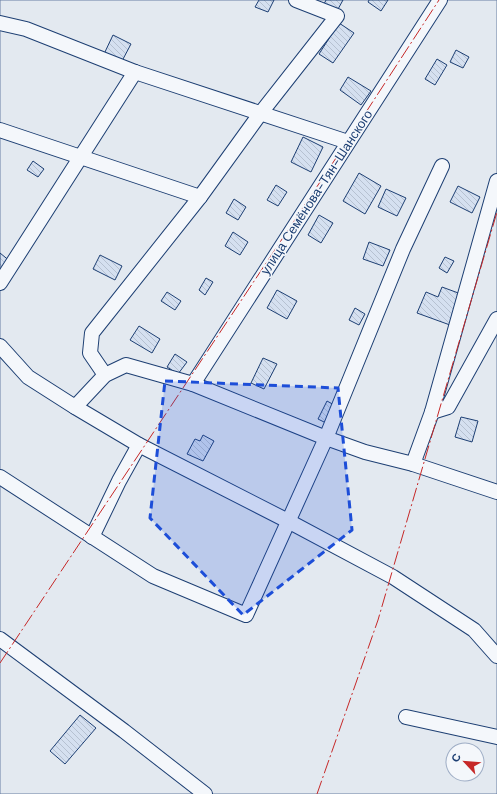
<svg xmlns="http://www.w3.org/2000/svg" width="497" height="794" font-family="'DM Sans',sans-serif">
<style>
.green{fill:#e3e9f0;stroke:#687fa3;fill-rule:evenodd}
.building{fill:url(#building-back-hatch);stroke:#1d3f73}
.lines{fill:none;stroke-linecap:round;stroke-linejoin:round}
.minor-casing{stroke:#1d3f73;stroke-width:16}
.minor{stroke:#f4f7fb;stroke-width:14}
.power{stroke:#c62828;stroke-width:1;stroke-dasharray:14 3 2 3;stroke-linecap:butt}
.marked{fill:#1d4ed8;fill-opacity:0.2;stroke:#1d4ed8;stroke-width:3;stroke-dasharray:8 5;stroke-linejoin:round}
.labels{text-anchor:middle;stroke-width:3;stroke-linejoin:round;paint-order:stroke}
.street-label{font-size:13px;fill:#1d3f73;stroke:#f4f7fb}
</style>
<defs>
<pattern id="building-back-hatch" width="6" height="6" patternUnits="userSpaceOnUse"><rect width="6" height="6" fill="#d5e0f0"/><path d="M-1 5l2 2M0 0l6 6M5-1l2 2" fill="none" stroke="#b6c1d1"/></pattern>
</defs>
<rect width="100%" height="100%" fill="#f4f7fb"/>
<path class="green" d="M0,0h497v794h-497zM453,750h24v24h-24z"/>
<g class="building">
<polygon points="259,0 274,0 268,12 255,7"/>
<polygon points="326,0 343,0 337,11 324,4"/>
<polygon points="369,0 388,0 381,11 368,2"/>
<polygon points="339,23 354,33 333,63 319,54"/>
<polygon points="113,35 131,44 122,61 104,54"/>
<polygon points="456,50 469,57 463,68 450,62"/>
<polygon points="437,59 447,65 435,85 425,79"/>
<polygon points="348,77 371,91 361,105 340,90"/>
<polygon points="303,137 323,147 311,172 291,162"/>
<polygon points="33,161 44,169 38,177 27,170"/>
<polygon points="359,173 381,186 365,214 343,201"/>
<polygon points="276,185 287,192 278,206 267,200"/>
<polygon points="458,186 480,197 472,213 450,202"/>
<polygon points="386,189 406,198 397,216 378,207"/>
<polygon points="234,199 246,207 238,220 226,213"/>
<polygon points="319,215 333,223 321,243 308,235"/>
<polygon points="233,232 248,242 240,255 225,246"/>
<polygon points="369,242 390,250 383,266 363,259"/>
<polygon points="0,253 11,262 0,275"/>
<polygon points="100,255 122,266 115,280 93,269"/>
<polygon points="445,257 454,261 447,273 439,268"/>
<polygon points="206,278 213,282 205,295 199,290"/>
<polygon points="442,287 461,294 450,325 417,313 426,292 438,297"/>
<polygon points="277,290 297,301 287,319 267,308"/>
<polygon points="167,292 181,301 175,310 161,301"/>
<polygon points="355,308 365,314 359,325 349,320"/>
<polygon points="139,326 160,339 152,353 130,340"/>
<polygon points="175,354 187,362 178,374 167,367"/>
<polygon points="263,358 277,364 264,389 251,383"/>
<polygon points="327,401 336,406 328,424 318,419"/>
<polygon points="461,417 478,421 472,442 455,437"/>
<polygon points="203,435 214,441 203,461 187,454 195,439 200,441"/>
<polygon points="80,715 96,728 65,764 50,751"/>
</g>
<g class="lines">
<defs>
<g id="minor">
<polyline points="0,23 26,29 135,72 348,142"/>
<polyline points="0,130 200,197"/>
<polyline points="0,283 135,72"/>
<polyline points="0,346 28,377 75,407 139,445 288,521 393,577 474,630 497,656"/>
<polyline points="105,375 90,353 92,333 200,197 260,114 337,16 296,0"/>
<polyline points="193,384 440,0"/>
<polyline points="75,407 105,375 126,365 193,384 326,438 365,452 413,464 497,492"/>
<polyline points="432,412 448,407 497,319"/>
<polyline points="413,464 432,412 497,181"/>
<polyline points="0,477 153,576 246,615 326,438 403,249 442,166"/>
<polyline points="92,537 119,481 139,445"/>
<polyline points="0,639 124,731 205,794"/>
<polyline points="406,717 497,737"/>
</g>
</defs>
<use href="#minor" class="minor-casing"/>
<use href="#minor" class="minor"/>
<g class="power">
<polyline points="0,663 342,149 439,0"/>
<polyline points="317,794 378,620 497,212"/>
</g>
</g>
<path class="marked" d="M165,381l173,7 14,142 -109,85 -93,-97z"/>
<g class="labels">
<g class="street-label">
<text transform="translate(316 192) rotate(-57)" y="5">улица Семёнова-Тян-Шанского</text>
</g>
</g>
<g transform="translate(465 762) rotate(296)"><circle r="19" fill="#f4f7fb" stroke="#9eadc5"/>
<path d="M0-3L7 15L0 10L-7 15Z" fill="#c62828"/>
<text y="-6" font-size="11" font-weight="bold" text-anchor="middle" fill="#1d3f73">С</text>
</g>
</svg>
